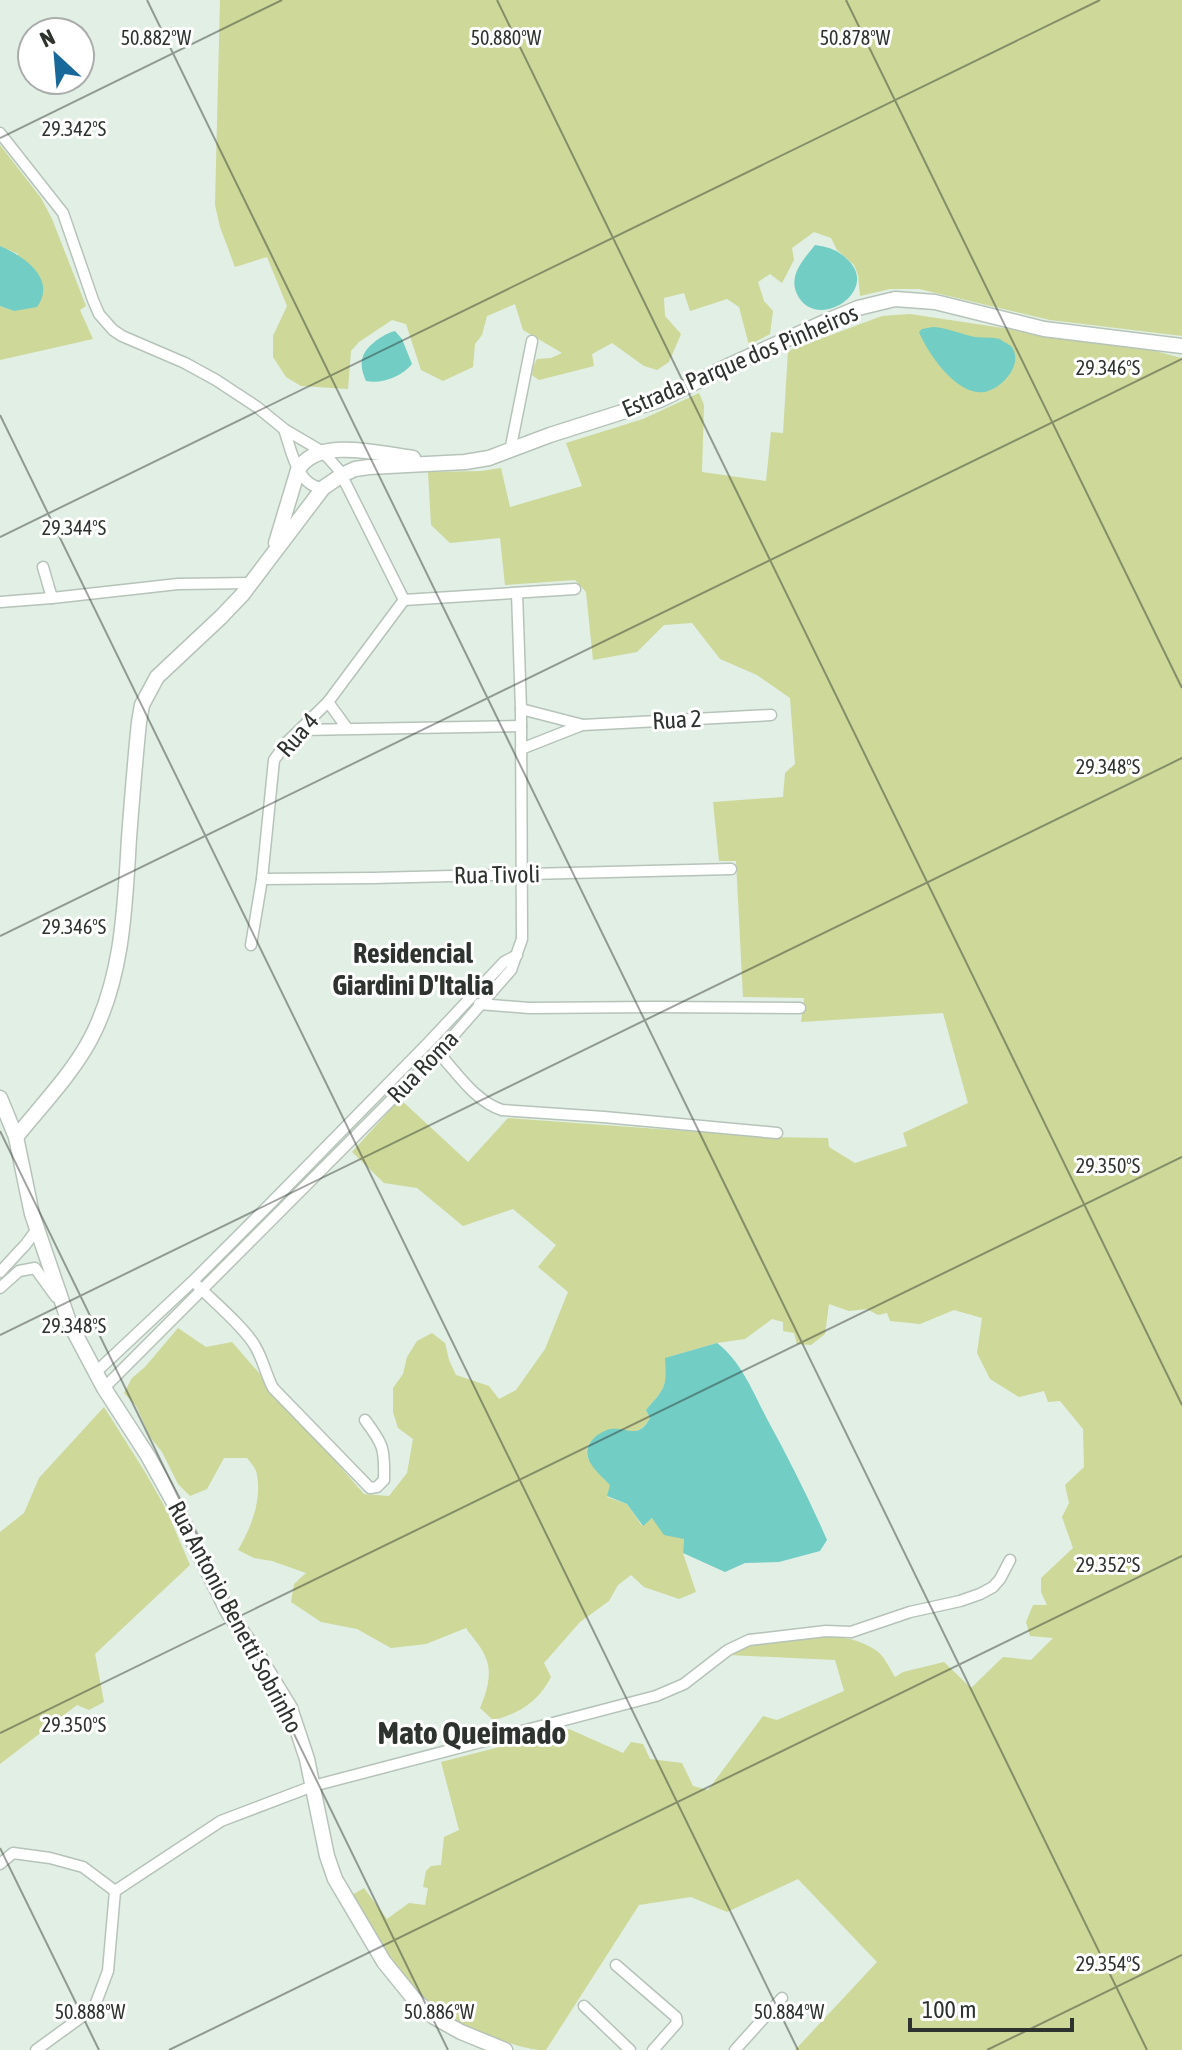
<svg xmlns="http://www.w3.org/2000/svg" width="1182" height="2050" font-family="'Asap Condensed',sans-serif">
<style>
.green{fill:#cdd899}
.water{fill:#72cdc5}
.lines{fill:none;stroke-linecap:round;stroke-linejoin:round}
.street-casing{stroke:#b6c3b9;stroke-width:13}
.secondary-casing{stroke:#b6c3b9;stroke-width:17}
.street{stroke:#fff;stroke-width:10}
.secondary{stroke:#fff;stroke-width:14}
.ticks{fill:none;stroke:#2e332f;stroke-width:2;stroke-opacity:0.45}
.labels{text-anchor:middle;stroke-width:6;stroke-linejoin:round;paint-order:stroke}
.street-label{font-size:24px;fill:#2e332f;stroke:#fff}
.quarter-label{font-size:28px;font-weight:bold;fill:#2e332f;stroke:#fff}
.district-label{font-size:32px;font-weight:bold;fill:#2e332f;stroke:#fff}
.ticks-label{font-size:20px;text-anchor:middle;fill:#2e332f;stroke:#fff;stroke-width:6;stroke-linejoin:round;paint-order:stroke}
</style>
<rect width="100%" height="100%" fill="#e1efe4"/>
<g class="green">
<polygon points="220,0 1182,0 1182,336 1050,320 919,289 890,289 860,296 858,275 854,265 837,250 831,238 814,232 792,248 794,260 782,283 770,274 758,282 764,301 773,311 770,334 749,345 739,307 727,299 690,311 684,293 664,298 665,316 681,334 669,362 657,370 644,366 612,343 592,354 594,366 539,380 532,375 533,367 537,359 551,358 562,353 523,330 515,304 487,316 482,335 475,344 473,367 443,381 421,370 406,324 392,320 359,342 351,351 348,389 301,386 286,377 273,357 273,336 287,306 267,257 235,267 220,227 215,205"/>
<polygon points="0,145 41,198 52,219 86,306 80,310 93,339 0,360 0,306 14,311 18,254 0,246"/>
<path d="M910,314l245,37 27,7v1692h-387l82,-88 -79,-83 -71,33 -36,-15 -52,8 -93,145c-19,0 -36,-7 -54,-13 -10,-4 -20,-6 -29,-11 -53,-27 -81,-83 -111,-131l12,-7 23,31 22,-16 16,2 3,-17 -5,-1 3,-16 5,-5 10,-1 3,-28 15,-7 -18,-68 128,-33 54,24 8,-11 12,2 7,15 32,4 11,23 15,4 55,-74 14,4 67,-29 -9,-31 -106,-5 11,-9c44,-6 97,-22 137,5 7,5 13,18 18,26l8,-5 41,-10 27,26 32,-31 28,3 22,-22 -23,-2 -4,-14 7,-17h14l-6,-13v-14l32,-30 -11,-31 7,-14 -4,-18 19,-18 -1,-38 -23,-28 -12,1 -4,-11 -25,6 -29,-18 -13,-26 5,-35 -28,-8 -34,14 -30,-3 -3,-8 -9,2 -11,-6 -18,2 -20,-7 -4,30 -14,11 -14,-1 -3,-11 -11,-2v-9l-11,-3 -27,20 -28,4 -51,15c1,29 -1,30 -20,52l4,8c-4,6 -7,11 -14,13 -7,2 -12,-1 -19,-2 -5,0 -12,4 -17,7 -30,13 -2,36 11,49l-4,12 20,7 15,22 10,-8 32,21 -1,14 13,39 -17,7 -35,-12 -13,-12 -13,10 -9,16 -29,21 -36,41 7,14c-12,24 -32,37 -58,43l-13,-12c7,-16 13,-36 5,-52 -4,-10 -13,-19 -19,-28l-40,16 -35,4 -34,-19 -36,-7 -30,-20 3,-18 12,-11 -34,-12 -18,-3 -16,-8c13,-22 24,-50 19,-75 -1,-7 -6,-12 -10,-17h-23l-17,31 -17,7 -12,-12 -16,-32 -12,-15 -14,-31 -12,-13 8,-15 13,-11 33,-39 28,19 26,-5 132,152 25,2 18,-23 6,-34 -15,-11 -5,-16v-24l10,-14 4,-17 10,-16 15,-8 13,10 4,17 7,15 33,11 10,13 17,-9 29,-41 23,-57 -30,-25 18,-22 -43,-36 -50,17 -46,-38 -33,-5 -32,-31 48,-53 68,63 40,-44 259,19 61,1 1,9 26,16 52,-17 -4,-13 65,-30 -25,-90 -142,9 3,-24 -61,-1 -7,-136h-17l-6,-59 70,-5 2,-24 10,-9 -5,-66 -33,-23 -37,-16 -28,-36 -28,2 -27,27 -44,8 -7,-68 -11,-12 -70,5 -5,-47 -50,5 -19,-18 -3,-53 53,-1 20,-3 9,39 72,-21 -16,-43 77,-24 56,-26 5,12 -2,67 64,9 5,-49 12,1 5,-82 94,-35z"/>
<polygon points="104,1407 145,1472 166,1509 190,1565 95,1654 104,1702 89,1710 77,1705 0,1764 0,1532 24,1513 39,1478"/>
</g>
<g class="water">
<path d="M815,245c14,2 23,5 33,15 33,32 -33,73 -51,34 -9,-19 7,-35 18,-49z"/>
<path d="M0,246c24,10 57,33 37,61l-23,4 -14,-5z"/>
<path d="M933,327c15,1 27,7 42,10 8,1 17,0 25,2 0,1 10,6 11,7 14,17 -9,43 -27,46 -27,4 -56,-38 -65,-60l3,-3z"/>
<path d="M395,331l7,8 10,25c-11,13 -30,20 -46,17 -8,-19 -5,-29 11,-41 6,-4 10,-7 18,-9z"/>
<path d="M717,1343c24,18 36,49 50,76 22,40 42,80 60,121l-7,11 -41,11 -34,1 -20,9 -42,-19 1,-14 -20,-4 -12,-17 -9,8 -16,-22 -20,-8 3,-11c-12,-13 -34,-29 -16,-47 4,-4 11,-8 17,-9 17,-2 27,11 39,-11l-4,-8c19,-22 21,-22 19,-52z"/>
</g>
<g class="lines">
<defs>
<g id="street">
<polyline points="0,133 63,213 93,300 99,314 113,330 122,336 185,363 216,380 257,407 284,429 323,452 339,470 404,600"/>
<path d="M284,429c7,20 13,58 39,59"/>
<polyline points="510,451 532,341"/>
<polyline points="43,567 52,598 178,584 251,583"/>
<polyline points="404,600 575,589"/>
<polyline points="0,602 52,598"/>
<polyline points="328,702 347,728"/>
<polyline points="521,709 583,725 771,715"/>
<polyline points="300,730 521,726"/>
<polyline points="521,749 582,725"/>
<polyline points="262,879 373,878 731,869"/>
<polyline points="251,945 262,879 274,760 287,742 328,702 404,600"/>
<polyline points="479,1004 529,1008 656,1007 800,1008"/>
<path d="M436,1050c19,20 38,51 66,60l102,7 173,16"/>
<polyline points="0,1272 26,1244 37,1229"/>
<path d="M197,1285c16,16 48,43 58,61 8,13 11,29 18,42l97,100 7,-1 7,-7c1,-32 -1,-36 -19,-60"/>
<polyline points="0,1288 19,1271 35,1268 56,1297"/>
<polyline points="96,1372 193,1281 267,1207 429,1042 504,962 517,955"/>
<polyline points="104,1388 439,1052 511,970 522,939 521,709 517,593"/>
<polyline points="0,1864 13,1853 50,1858 83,1867 115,1891 108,1971 94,2008 36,2050"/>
<polyline points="115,1891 221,1821 313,1786 656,1696 684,1684 728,1650 749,1640 826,1631 851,1632 910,1612 960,1601 980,1594 993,1587 1000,1579 1010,1560"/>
<polyline points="616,1965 676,2017 677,2023 653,2050"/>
<polyline points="584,2006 630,2050"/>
<polyline points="735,2050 782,1998"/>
</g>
<g id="secondary">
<path d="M276,543l22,-73c19,-34 83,-16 115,-12"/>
<polyline points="0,1098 16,1137 32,1214 69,1322 104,1388 148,1456 173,1501 228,1612 254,1649 290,1708 307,1759 327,1856 335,1879 384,1962 414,1999 434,2017 461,2032 505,2050"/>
<path d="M16,1137c25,-31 55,-62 74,-97 33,-62 35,-134 39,-202 3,-39 6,-77 10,-116l3,-17 15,-28 64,-60 21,-22 81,-107 19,-13 13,-6 14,-2 96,-5 24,-4 61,-23 110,-35 68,-34 101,-46 29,-12 37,-9 40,3 109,27 138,17"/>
</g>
</defs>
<use href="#street" class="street-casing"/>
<use href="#secondary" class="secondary-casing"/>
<use href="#street" class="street"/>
<use href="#secondary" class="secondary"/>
</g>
<path class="ticks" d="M147,0l1000,2050M497,0l685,1405M846,0l336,688M0,138l282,-138M0,415l798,1635M0,537l1100,-537M0,936l1182,-577M0,1131l448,919M0,1335l1182,-577M0,1733l1182,-576M0,1848l99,202M169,2050l1013,-494M987,2050l195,-95"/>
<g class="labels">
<g class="street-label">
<text transform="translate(740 361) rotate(-23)" y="8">Estrada Parque dos Pinheiros</text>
<text transform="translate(677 720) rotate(-3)" y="8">Rua 2</text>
<text transform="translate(298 735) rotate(-49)" y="8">Rua 4</text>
<text transform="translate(497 875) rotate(-1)" y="8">Rua Tivoli</text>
<text transform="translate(423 1067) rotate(-46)" y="8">Rua Roma</text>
<text transform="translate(235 1617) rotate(62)" y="8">Rua Antonio Benetti Sobrinho</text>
</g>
<g class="quarter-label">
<text x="413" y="963">Residencial<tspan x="413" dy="32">Giardini D'Italia</tspan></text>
</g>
<g class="district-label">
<text x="472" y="1744">Mato Queimado</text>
</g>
</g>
<g class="ticks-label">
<text x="156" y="45">50.882°W</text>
<text x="506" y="45">50.880°W</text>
<text x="855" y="45">50.878°W</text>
<text x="74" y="136">29.342°S</text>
<text x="1108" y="375">29.346°S</text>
<text x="74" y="535">29.344°S</text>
<text x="1108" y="774">29.348°S</text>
<text x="74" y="934">29.346°S</text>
<text x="1108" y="1173">29.350°S</text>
<text x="74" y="1333">29.348°S</text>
<text x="1108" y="1572">29.352°S</text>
<text x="74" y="1732">29.350°S</text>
<text x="1108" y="1971">29.354°S</text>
<text x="90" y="2019">50.888°W</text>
<text x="439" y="2019">50.886°W</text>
<text x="789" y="2019">50.884°W</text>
</g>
<g transform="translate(56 56) rotate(334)"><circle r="38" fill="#ffffff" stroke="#abadac" stroke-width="2"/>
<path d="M0-6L14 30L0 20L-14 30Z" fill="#19689a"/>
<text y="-12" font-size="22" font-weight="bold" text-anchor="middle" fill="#2e332f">N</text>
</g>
<path d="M910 2018v12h162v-12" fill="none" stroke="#2e332f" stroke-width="4"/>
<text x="922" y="2018" font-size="24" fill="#2e332f" stroke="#ffffff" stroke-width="6" paint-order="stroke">100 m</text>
</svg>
